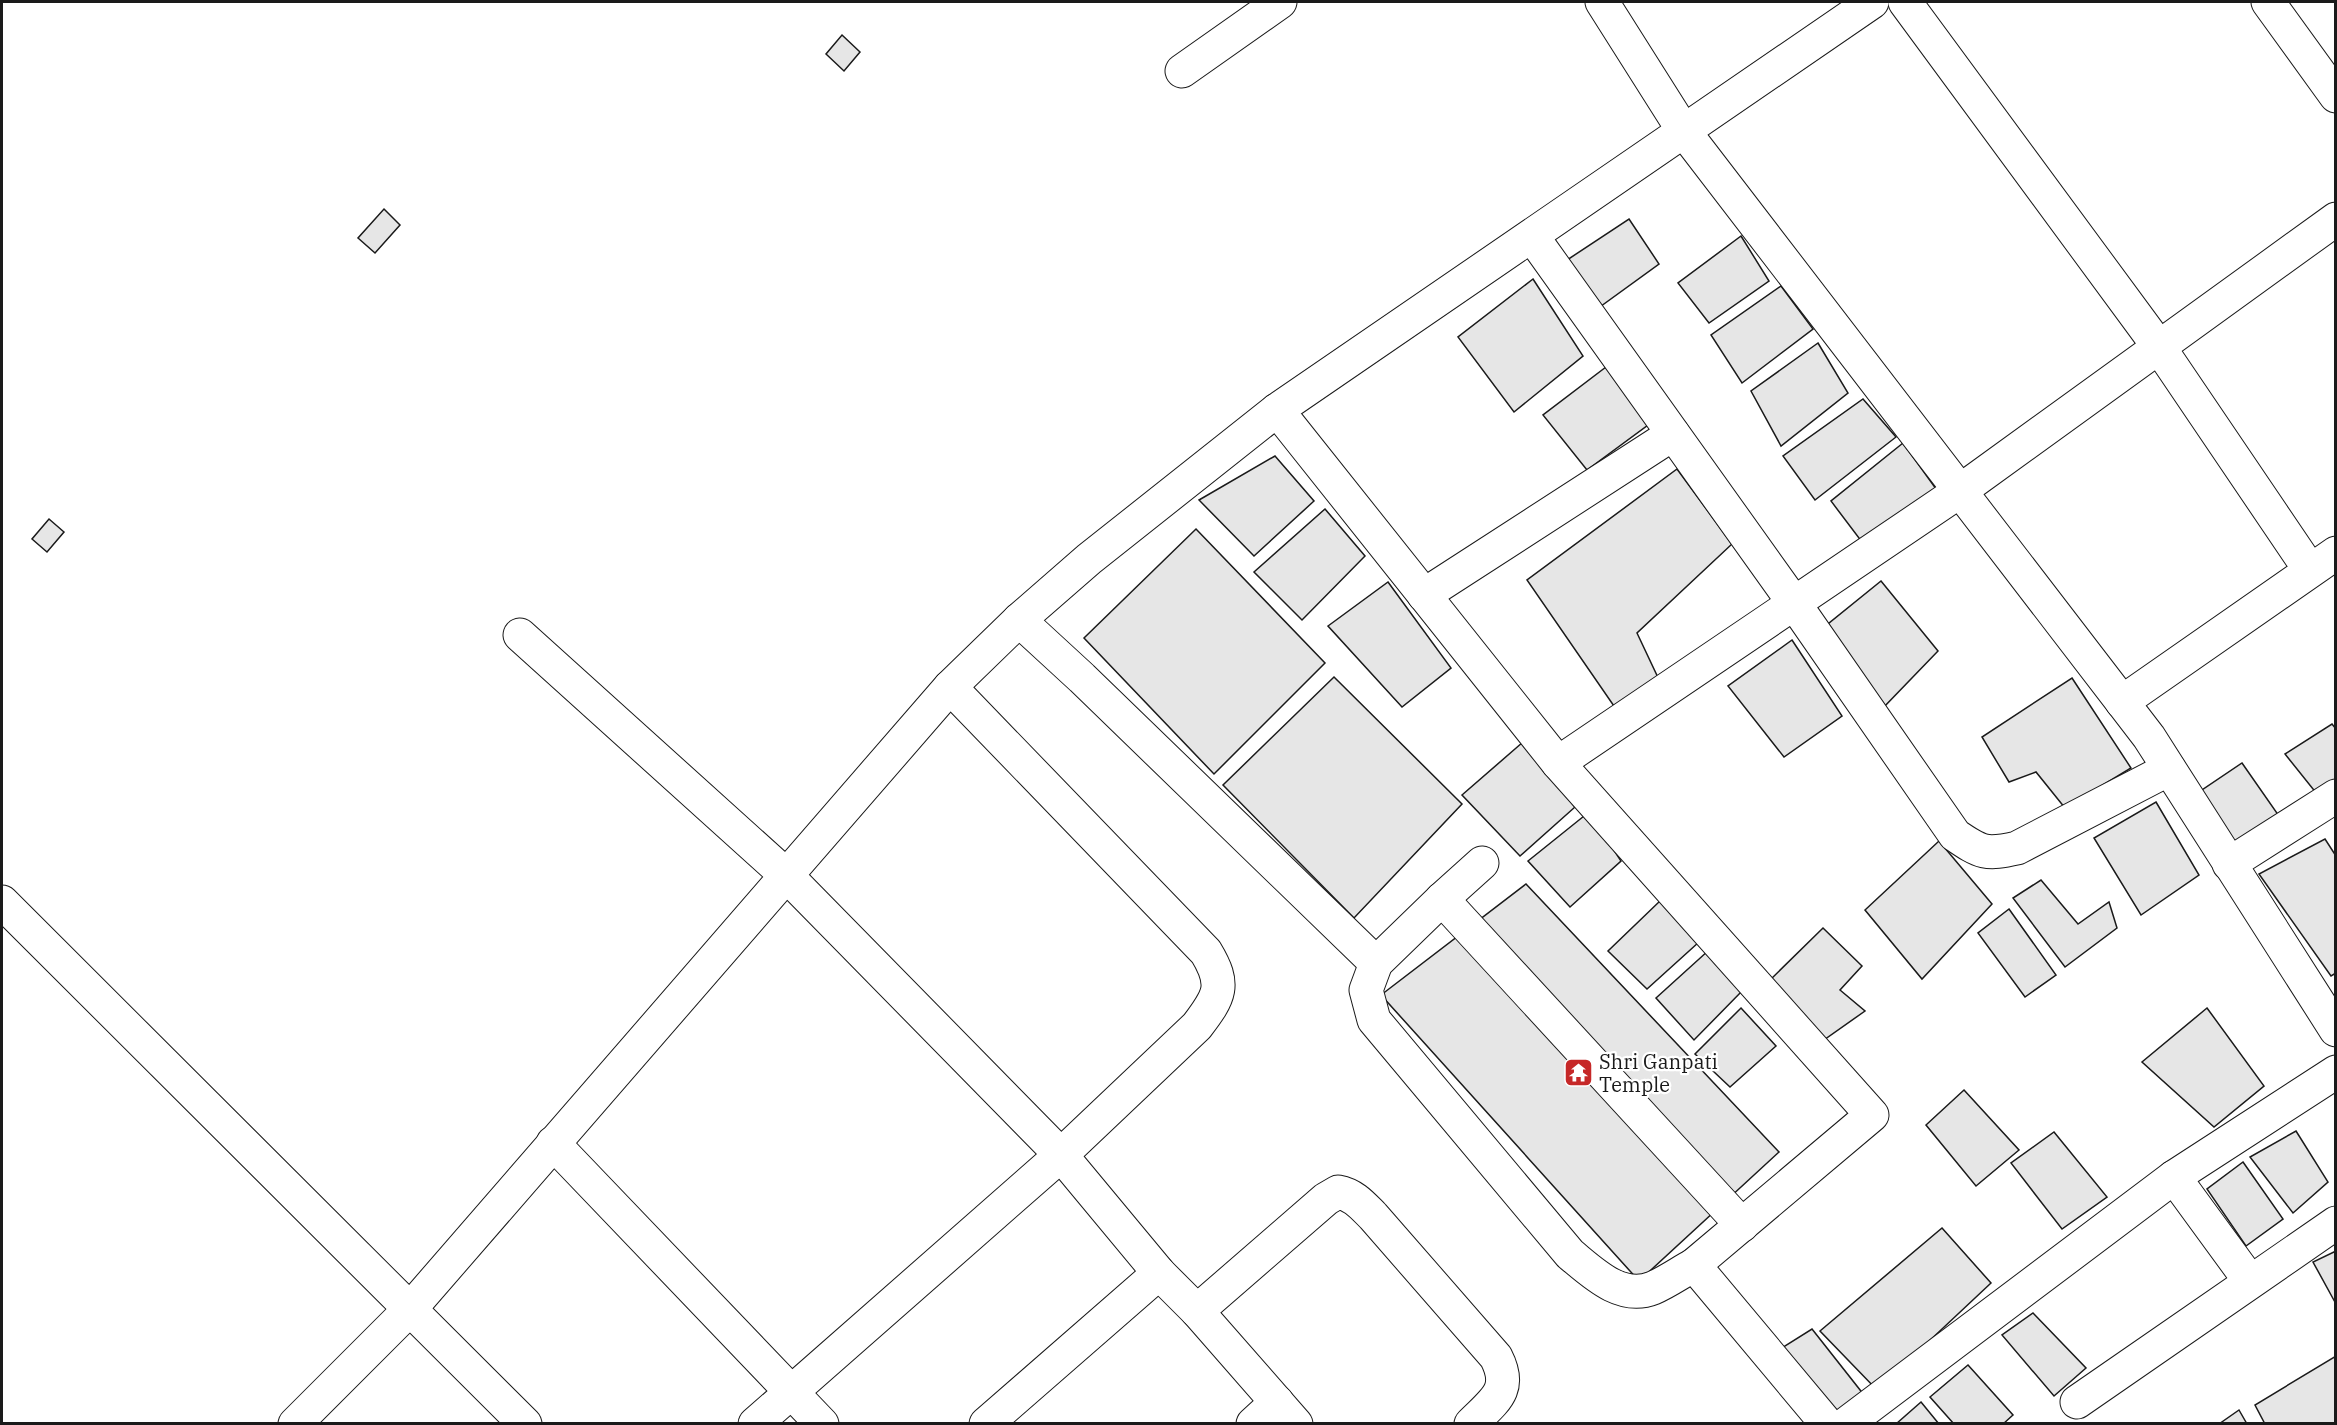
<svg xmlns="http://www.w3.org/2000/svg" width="2337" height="1425" font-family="'IBM Plex Serif',serif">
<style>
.building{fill:#e6e6e6;stroke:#1a1a1a;stroke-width:1.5}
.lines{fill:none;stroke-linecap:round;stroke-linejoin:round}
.minor-casing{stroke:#1a1a1a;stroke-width:35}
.minor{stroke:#fff;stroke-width:33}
.labels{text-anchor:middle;stroke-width:4.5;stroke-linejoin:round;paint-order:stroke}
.poi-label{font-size:20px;fill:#1a1a1a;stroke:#fff;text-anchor:start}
</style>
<rect width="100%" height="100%" fill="#fff"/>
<g class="building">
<polygon points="842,35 860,52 844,71 826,54"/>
<polygon points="384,209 400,225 375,253 358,238"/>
<polygon points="1629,219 1659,264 1597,309 1564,262"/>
<polygon points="1741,236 1769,281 1709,323 1678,283"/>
<polygon points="1533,279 1583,356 1514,412 1458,337"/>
<polygon points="1781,286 1813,329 1742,383 1711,335"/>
<polygon points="1818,343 1848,393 1781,446 1751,391"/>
<polygon points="1606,367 1648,425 1587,470 1543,415"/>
<polygon points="1863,399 1896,437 1815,500 1783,456"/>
<polygon points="1903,443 1939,493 1865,546 1831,501"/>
<polygon points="1275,456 1314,501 1254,556 1199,500"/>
<polygon points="1677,469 1732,544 1637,633 1661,684 1616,709 1527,580"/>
<polygon points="1325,509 1365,556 1302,620 1254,572"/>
<polygon points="49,519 64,532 47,552 32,539"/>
<polygon points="1196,529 1325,663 1214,774 1084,638"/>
<polygon points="1881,581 1938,651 1881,710 1823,628"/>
<polygon points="1388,582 1451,668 1402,707 1328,626"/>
<polygon points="1792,640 1842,716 1784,757 1728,686"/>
<polygon points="1334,677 1462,804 1354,918 1223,785"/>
<polygon points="2072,678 2131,768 2065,808 2036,772 2009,782 1982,737"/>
<polygon points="2332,724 2336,729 2336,788 2321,799 2285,754"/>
<polygon points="1523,742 1575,807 1520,856 1462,795"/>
<polygon points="2242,763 2279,816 2236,850 2199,792"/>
<polygon points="2156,802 2199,875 2141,915 2094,838"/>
<polygon points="1589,812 1621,861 1570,907 1528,861"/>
<polygon points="2325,839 2336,856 2336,973 2331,976 2259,874"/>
<polygon points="1939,841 1992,904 1922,979 1865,910"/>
<polygon points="2041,880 2078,924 2109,902 2117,928 2065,967 2013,898"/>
<polygon points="1526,884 1779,1152 1639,1281 1381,995"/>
<polygon points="1661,900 1699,942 1647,989 1608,951"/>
<polygon points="2009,909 2056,975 2025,997 1978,933"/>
<polygon points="1823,928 1862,966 1840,990 1865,1011 1821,1042 1770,980"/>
<polygon points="1709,950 1743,990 1694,1040 1656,998"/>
<polygon points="1741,1008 1776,1046 1730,1087 1695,1054"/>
<polygon points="2207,1008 2264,1086 2214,1127 2142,1062"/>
<polygon points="1964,1090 2019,1150 1976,1186 1926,1125"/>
<polygon points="2296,1131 2328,1182 2293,1213 2250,1157"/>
<polygon points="2054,1132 2107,1197 2062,1229 2011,1163"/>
<polygon points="2243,1162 2283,1219 2246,1246 2207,1189"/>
<polygon points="1942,1228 1991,1283 1877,1390 1820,1331"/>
<polygon points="2336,1251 2336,1304 2313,1262"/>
<polygon points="2033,1313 2086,1368 2054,1396 2002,1335"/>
<polygon points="1812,1329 1864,1395 1834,1420 1777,1351"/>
<polygon points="2336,1356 2336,1424 2265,1424 2255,1405"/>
<polygon points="1968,1365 2013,1415 2003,1424 1954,1424 1930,1397"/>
<polygon points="1921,1402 1939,1424 1896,1424"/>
<polygon points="2239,1410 2247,1424 2219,1424"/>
</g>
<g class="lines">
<defs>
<g id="minor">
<polyline points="1602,2 1683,130 2149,737 2336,1030"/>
<polyline points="1905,2 2159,347 2310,570"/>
<polyline points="2268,2 2336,96"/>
<polyline points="1182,71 1280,2"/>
<path d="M1532,236l262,367 161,232c26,18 31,20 62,13l152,-79"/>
<polyline points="1424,595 1673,434"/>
<polyline points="1019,620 1082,678 1376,963"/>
<polyline points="520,635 787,876 1061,1155 1159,1273 1197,1311 1296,1424"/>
<polyline points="2122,702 2336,553"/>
<polyline points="1558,763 1960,491 2336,219"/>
<path d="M1482,863l-40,36 -66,64 -10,27 8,30 196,234c23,19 51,47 83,34 14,-6 28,-16 41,-23"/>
<polyline points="2229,864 2336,796"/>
<polyline points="1442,899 1742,1225"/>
<polyline points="2,902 525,1424"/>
<polyline points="553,1143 822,1424"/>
<polyline points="2174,1177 2250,1281"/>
<path d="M1197,1311l129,-112 12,-7c16,3 24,13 35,24l123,141c17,33 -1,43 -25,67"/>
<polyline points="2077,1402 2336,1223"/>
<polyline points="295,1424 411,1308 950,687 1019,620 1089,559 1277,410"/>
<path d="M755,1424l306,-269 136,-129c23,-30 29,-41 9,-74l-256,-265"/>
<polyline points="986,1424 1159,1273"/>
<polyline points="1253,1424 1277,1402"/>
<polyline points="1827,1424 1694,1265 1872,1115 1558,763 1277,410 1872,2"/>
<polyline points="1846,1424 2174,1177 2336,1072"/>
</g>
</defs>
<use href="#minor" class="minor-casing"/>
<use href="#minor" class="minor"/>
</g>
<defs>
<symbol id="temple-square" viewBox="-11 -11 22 22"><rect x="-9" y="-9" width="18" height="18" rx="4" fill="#c62828" stroke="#fff"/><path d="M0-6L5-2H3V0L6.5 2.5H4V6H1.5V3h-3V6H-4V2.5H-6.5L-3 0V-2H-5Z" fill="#fff"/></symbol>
</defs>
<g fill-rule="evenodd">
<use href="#temple-square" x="1562" y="1056" width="33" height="33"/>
</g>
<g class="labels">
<g class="poi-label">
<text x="1599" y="1069">Shri Ganpati<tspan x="1599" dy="23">Temple</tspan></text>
</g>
</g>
<rect width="2337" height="1425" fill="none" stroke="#1a1a1a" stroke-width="6"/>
</svg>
